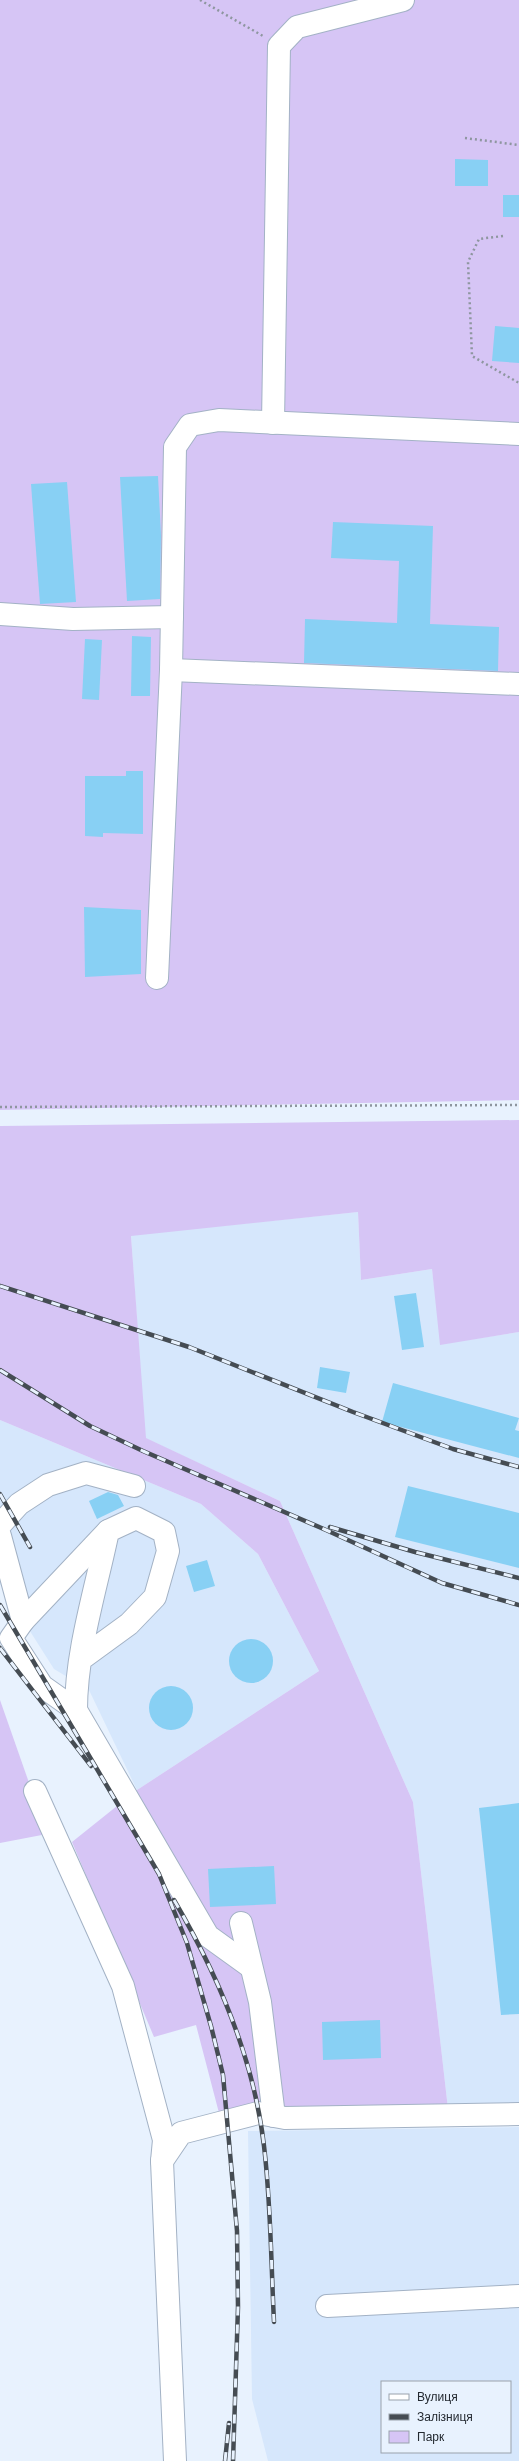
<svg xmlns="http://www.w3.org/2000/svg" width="519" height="2461" font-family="'DM Sans',sans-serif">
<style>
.built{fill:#d6e7fc;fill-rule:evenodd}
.green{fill:#d6c5f5}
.building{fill:#88d0f4}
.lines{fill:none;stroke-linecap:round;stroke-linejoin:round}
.minor-casing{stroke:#a3b2c5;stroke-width:24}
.path{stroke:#8e969f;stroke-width:2.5;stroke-dasharray:2 3;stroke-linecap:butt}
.minor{stroke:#fff;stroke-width:22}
.rail-casing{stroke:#454c53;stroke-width:4.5}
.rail{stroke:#e8f2fe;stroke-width:3;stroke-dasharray:9;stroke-linecap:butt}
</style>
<rect width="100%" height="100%" fill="#e8f2fe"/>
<g class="built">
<polygon points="358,1212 361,1280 432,1269 441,1344 519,1332 519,2107 448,2109 413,1802 280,1501 145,1438 131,1235"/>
<polygon points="0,1420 201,1504 258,1554 319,1671 137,1790 89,1690 54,1669 0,1584"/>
<path d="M519,2127v334h-251l-16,-62 -4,-268zM382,2382h128v70h-128z"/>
</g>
<g class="green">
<polygon points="0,0 519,0 519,1100 0,1110"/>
<polygon points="519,1120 519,1332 440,1345 432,1269 361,1280 358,1212 131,1236 146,1438 280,1501 413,1802 448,2109 287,2107 219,2113 196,2025 154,2037 72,1842 137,1790 319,1671 258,1554 201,1504 0,1420 0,1126"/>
<polygon points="0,1700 47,1834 0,1843"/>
</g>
<g class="building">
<polygon points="455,159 488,160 488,186 455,186"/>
<rect x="503" y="195" width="16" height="22"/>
<polygon points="495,326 519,328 519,363 492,361"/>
<polygon points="158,476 161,535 160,599 127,601 120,477"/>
<polygon points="67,482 76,602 40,604 31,484"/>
<polygon points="333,522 433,526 430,624 499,627 498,671 304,663 305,619 397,623 399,561 331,558"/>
<polygon points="132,636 151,637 150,696 131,696"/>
<polygon points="85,639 102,640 99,700 82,699"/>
<polygon points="126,771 143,771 143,834 103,833 103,837 85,836 85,776 126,776"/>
<polygon points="84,907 141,910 141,974 85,977"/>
<polygon points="416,1293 424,1347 402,1350 394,1296"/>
<polygon points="320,1367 350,1372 346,1393 317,1388"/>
<polygon points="393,1383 519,1418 515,1430 519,1431 519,1458 382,1422"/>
<polygon points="408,1486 519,1513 519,1568 395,1537"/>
<polygon points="108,1492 118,1495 124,1506 97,1519 89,1501"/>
<polygon points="207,1560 215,1586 194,1592 186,1566"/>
<circle cx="251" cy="1661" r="22"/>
<circle cx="171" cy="1708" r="22"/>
<polygon points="519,1803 519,2014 501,2015 479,1808"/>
<polygon points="274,1866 276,1904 210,1907 208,1869"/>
<polygon points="380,2020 381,2058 323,2060 322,2022"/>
</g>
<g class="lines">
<defs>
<g id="minor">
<polyline points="273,423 279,46 297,27 403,0"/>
<polyline points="0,614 73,619 172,617"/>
<polyline points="171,670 519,684"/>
<polyline points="157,978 171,670 175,447 190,425 219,420 519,434"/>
<polyline points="0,1525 19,1504 48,1485 86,1473 134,1486"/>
<polyline points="0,1536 23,1621 11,1638 42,1686 76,1710"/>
<polyline points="23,1621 108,1531"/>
<path d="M81,1659l48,-35 26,-27 13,-46 -4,-19 -28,-14 -28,13c-12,58 -32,120 -32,179l132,226 43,31"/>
<polyline points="35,1791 123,1986 164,2140 162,2161"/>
<polyline points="241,1923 260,2002 274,2116"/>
<polyline points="327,2306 519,2296"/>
<polyline points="175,2461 162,2161 181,2133 258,2113 285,2118 519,2114"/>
</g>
</defs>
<use href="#minor" class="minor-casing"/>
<g class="path">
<polyline points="200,0 263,36"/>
<polyline points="465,138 519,145"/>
<polyline points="503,236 479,239 468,262 472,356 519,383"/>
<polyline points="0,1107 519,1105"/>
</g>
<use href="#minor" class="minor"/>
<defs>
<g id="rail">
<polyline points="0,1286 189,1347 353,1412 453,1449 519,1467"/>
<polyline points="0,1370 90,1426 143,1451 326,1530 442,1583 519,1605"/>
<polyline points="0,1494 30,1547"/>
<polyline points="330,1527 415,1552 519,1578"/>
<polyline points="0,1605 159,1874 187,1943 211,2026 223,2075 237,2231 238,2307 233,2461"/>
<polyline points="0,1648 91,1766"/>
<path d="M174,1900c44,75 80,159 90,246 7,58 7,118 10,176"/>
<polyline points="225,2461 229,2423"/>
</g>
</defs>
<use href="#rail" class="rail-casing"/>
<use href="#rail" class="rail"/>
</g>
<rect x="381" y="2381" width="130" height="72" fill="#e8f2fe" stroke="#99a2ac"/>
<rect x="389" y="2394" width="20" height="6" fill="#ffffff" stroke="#99a2ac"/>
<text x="417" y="2401" font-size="12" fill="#232930">Вулиця</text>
<rect x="389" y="2414" width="20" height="6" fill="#454c53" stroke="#99a2ac"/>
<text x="417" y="2421" font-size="12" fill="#232930">Залізниця</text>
<rect x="389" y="2431" width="20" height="12" fill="#d6c5f5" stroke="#99a2ac"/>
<text x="417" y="2441" font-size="12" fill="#232930">Парк</text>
</svg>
